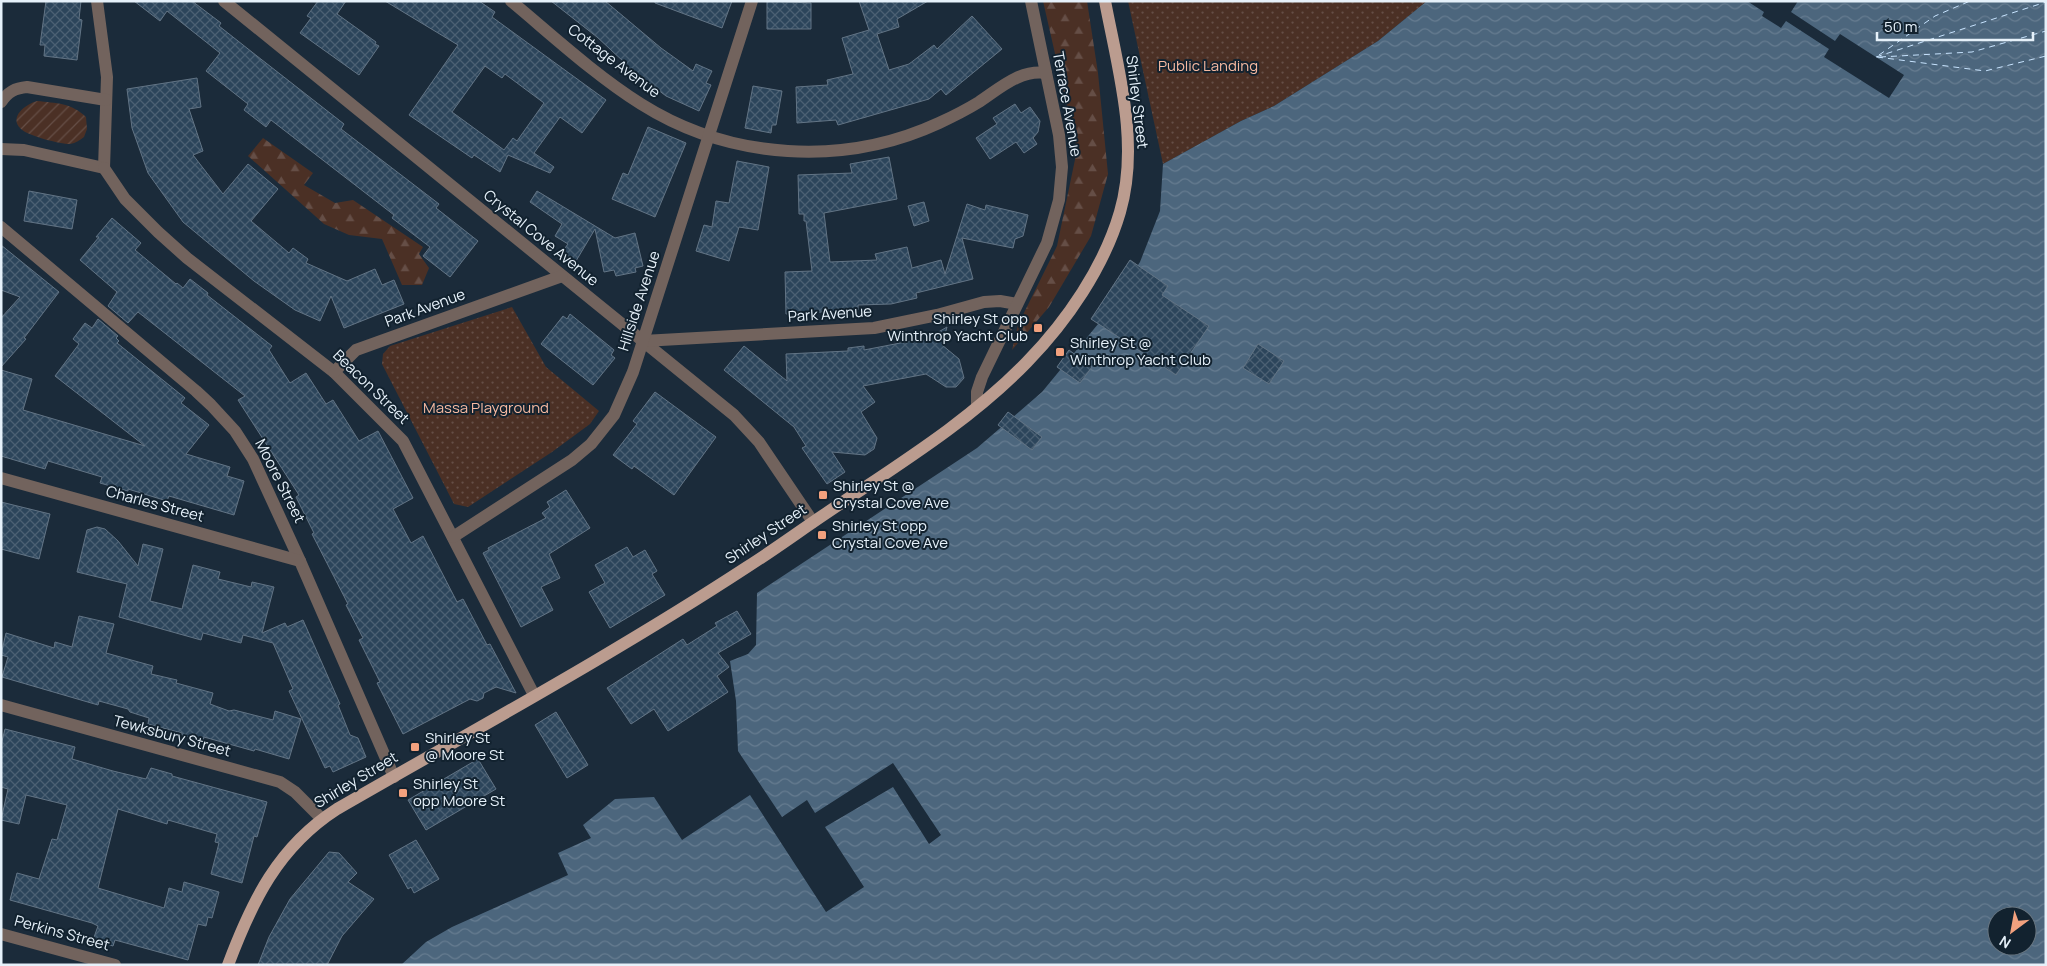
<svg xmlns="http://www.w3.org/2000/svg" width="2047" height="966" font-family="Manrope,sans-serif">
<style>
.forest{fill:url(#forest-firs)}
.park{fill:url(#park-dots)}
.garden{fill:url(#garden-furrows)}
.water{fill:url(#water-waves);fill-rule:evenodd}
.pier{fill:#1b2b3a}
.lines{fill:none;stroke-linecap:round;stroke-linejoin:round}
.ferry{stroke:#c8e4ff;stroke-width:1;stroke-dasharray:6 5;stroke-linecap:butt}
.building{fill:url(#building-cross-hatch);stroke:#627485;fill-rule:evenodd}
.minor{stroke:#72635d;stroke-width:12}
.major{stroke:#bb9c8f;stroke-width:12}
.poi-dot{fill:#f2a17e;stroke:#12222f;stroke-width:2}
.labels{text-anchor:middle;stroke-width:4;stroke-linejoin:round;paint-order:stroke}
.street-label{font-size:15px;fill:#e6f1fa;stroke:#12222f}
.park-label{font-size:15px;fill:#f6b9a0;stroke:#12222f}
.poi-label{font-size:15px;fill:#e6f1fa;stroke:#12222f;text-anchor:start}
</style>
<defs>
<pattern id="forest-firs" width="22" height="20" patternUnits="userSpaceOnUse" patternTransform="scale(1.25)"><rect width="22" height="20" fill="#4b3025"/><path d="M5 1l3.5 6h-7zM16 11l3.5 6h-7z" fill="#654e46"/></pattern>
<pattern id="park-dots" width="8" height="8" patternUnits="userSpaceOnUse" patternTransform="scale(1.25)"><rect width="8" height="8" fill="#4b3025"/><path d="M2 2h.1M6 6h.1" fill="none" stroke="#654e46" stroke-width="1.8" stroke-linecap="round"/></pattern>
<pattern id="garden-furrows" width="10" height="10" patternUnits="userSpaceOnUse" patternTransform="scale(1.25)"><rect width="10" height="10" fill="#4b3025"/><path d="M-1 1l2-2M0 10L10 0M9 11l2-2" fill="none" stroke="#654e46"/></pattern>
<pattern id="water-waves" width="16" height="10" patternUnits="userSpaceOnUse" patternTransform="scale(1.25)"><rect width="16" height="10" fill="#4c667d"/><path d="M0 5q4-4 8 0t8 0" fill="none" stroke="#667c90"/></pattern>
<pattern id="building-cross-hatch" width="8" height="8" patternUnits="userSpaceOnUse" patternTransform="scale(1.25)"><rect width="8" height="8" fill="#2c455b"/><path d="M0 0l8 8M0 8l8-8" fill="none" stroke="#4b6073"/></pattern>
</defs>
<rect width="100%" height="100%" fill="#1b2b3a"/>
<g class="forest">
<polygon points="1043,1 1087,1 1098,73 1108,174 1091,236 1049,307 1012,350 1018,325 1057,246 1077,150"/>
<polygon points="263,138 313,173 304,185 335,203 353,200 423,247 419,254 429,268 422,285 402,285 382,239 349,235 324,224 248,156"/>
</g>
<g class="park">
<polygon points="1128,1 1427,1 1378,41 1274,106 1241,121 1163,164"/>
<polygon points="512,307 546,367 599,411 590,424 552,452 468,507 454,504 382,364 383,354 390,346"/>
</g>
<path class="garden" d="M37,101c19,2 35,2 49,16l1,12 -3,8c-4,3 -8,6 -14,7 -10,0 -42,-8 -49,-15 -13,-12 5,-25 16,-28z"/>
<path class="water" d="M1427,1h619v964h-1645l25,-23 26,-15 116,-52 -10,-22 33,-15 -8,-13 32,-26 39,-2 28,43 68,-45 76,117 38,-25 -39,-60 68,-40 36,57 12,-9 -48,-72 -78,50 -8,-13 -25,17 -44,-66 -2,-50 -6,-40 18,-7 8,-9 1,-52 220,-145 65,-56 61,-74 37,-56 20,-51 3,-47 78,-43 33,-15 104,-65zM1997,916h30v30h-30z"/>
<polygon class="pier" points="1747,1 1798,1 1791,12 1835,41 1840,34 1904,75 1889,98 1824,57 1829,49 1786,21 1781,28 1762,16 1764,12"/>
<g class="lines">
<g class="ferry">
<polyline points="1879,55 1935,16 1970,1"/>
<polyline points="1876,57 2046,2"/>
<polyline points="1877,57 1985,71 2046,56"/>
<polyline points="1880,57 1972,52 2046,31"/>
</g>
</g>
<g class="building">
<polygon points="46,1 81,1 79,19 82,20 77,60 44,56 45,45 40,45"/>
<polygon points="134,1 192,1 221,23 219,26 257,56 344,124 341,129 439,204 436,208 478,241 450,277 423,256 430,247 392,218 394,215 271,120 266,127 244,110 248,104 206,71 220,53 167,11 160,21"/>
<polygon points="318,1 346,1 337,14 376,42 375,44 379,46 359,75 300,33 311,18 307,16"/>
<path d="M385,1h94l16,11 -3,5 114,83 -24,33 -22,-16 -26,36 20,14 -4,6 -42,-18 -8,17 -26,-17 -2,3 -63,-43 49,-70zM485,66l17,12 3,-4 39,29 -27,38 -4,-3 -9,12 -52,-38z"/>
<polygon points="551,1 605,1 661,48 693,71 696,64 712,71 706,83 711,85 699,111 666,96 623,63 624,62 597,37"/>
<polygon points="655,1 732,1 722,28 655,3"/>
<polygon points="767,1 811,3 811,29 767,29"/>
<polygon points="859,1 928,1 897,19 899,27 877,34 889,70 909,64 934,45 937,49 972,16 1002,49 946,95 941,89 929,99 838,125 836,120 797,123 796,87 828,85 827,80 853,74 842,38 869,30"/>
<polygon points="197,78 201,107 189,109 203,151 193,155 223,194 248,164 278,189 251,221 289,253 293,248 308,259 306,263 347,281 375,269 382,285 394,280 404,304 344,328 331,296 320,321 295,310 254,281 183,222 148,173 132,128 127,89"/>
<polygon points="753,86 782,91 776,125 772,125 771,133 745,128"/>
<polygon points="1015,104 1021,113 1030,107 1040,121 1038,132 1033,138 1037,144 1024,153 1016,142 990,159 976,138 997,124 993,118"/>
<polygon points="648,127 686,143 655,217 612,199 623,173 628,175"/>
<polygon points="889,157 897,199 824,213 830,262 877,260 875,254 907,247 912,268 941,260 945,274 967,204 985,210 986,205 1028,215 1023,236 1015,239 1013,248 962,238 973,279 916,293 917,298 891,304 858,305 858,310 786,314 785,272 812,271 806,221 804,221 804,214 799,214 798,175 852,173 850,164"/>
<polygon points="737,161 769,167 758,230 739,227 729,261 696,251 704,225 712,227 716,201 729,203"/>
<polygon points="29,191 77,200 72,229 24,221"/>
<polygon points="537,191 615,238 635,233 643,266 635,268 636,272 616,276 614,270 604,272 595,229 576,261 562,252 568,244 555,236 562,224 530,202"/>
<polygon points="924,202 929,221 914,226 908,206"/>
<polygon points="112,218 141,243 135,250 176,284 177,283 183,288 190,279 208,293 207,295 272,346 269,350 290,383 306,373 326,404 333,400 359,441 378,431 413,498 393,509 411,543 423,536 457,602 463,599 487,645 490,644 516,693 496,687 484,693 483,698 477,701 470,699 403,734 377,683 380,682 359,640 363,638 346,605 348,604 312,534 314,533 296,497 299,495 238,400 245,396 138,312 128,323 108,306 117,292 80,260 99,237 96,237"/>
<polygon points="1,245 59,292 24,338 26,339 1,367 1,318 20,297 1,290"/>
<polygon points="1130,260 1168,286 1162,295 1209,326 1176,375 1091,319"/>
<polygon points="570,314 614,350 611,355 615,358 593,385 541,344 563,316 567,319"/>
<polygon points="98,319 118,336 116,338 119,341 117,343 185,398 181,403 209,425 186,454 230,467 227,476 244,481 234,515 169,496 167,501 128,489 128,491 100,483 102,477 48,461 45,469 1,456 1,370 32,379 23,410 145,446 55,376 79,344 73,339 85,323 92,328"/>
<polygon points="947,327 942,345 959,359 964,378 956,387 946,387 926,374 863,386 875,402 861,412 877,438 874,449 865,455 832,452 845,472 827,484 802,448 806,446 794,427 724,370 744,346 787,381 786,354 848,351 848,348 864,346 864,350 921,339 923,341"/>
<polygon points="1258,344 1284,361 1269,384 1243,368"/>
<polygon points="1069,350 1092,367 1080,383 1057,367"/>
<polygon points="655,392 716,437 674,495 634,466 632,469 613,455 637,424 633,421"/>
<polygon points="1008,412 1042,437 1032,450 998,425"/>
<polygon points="566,490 590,528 549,554 560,578 541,587 553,610 521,627 483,553 489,550 488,548 546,518 542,513 550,507 547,502"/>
<polygon points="1,502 50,514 39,559 1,549"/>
<polygon points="97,527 105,529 118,541 138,566 143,544 163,549 150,601 182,609 193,565 220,572 218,579 251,587 252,582 274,587 262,633 285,623 287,627 303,620 340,704 338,705 350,735 358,738 366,757 333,772 330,766 325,768 289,691 293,689 273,643 243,635 241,643 203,633 201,640 119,617 127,584 77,572 87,530"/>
<polygon points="627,547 633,557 645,550 657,571 652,574 665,595 610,628 589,592 605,583 595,565"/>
<polygon points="737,611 751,634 718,653 729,667 717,676 728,692 668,731 654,709 631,724 607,688 683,639 687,645 717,626 715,623"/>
<polygon points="79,616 114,624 106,653 153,666 151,674 177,680 176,683 213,693 210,704 229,711 234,710 273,720 275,711 301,719 289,759 255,749 254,751 204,737 203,741 182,735 182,733 148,724 149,718 130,712 128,709 99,701 98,705 2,677 8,657 1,655 6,633 54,648 55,642 72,647"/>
<polygon points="556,712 588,765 567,778 535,725"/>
<polygon points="5,729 75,747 72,759 113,771 146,779 151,768 172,774 172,776 267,802 257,837 254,836 242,883 211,874 219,843 215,842 217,834 168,820 167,824 118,809 98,888 164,908 169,888 182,892 184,882 219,892 212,918 208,917 206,926 198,924 188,960 115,940 113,946 93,940 98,926 92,923 10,900 17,873 39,879 52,839 57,840 67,805 26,795 19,824 1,820 8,789 1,787 1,745"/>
<polygon points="478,759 496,789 426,830 408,800"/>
<polygon points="416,840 439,879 414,893 411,887 408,889 389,855"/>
<polygon points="329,852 339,853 357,873 348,882 374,899 342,936 327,965 258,965 269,937 290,899"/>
</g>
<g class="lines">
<g class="minor">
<polyline points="97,1 107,77 104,168"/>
<polyline points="224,1 734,415 759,442 813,522"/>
<path d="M511,1c42,35 84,74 130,103 89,56 203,63 298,19 13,-6 27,-13 40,-21 20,-13 41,-33 67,-29"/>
<path d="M1,102c7,-10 14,-14 26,-15l79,13"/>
<polyline points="1,149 24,150 104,168"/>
<polyline points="104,168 125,199 158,232 187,258 334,372 403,441 534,695"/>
<polyline points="1,227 196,391 211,405 235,431 253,459 300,561 394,777"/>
<polyline points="643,341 874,328 937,315 984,302 1000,301 1017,304"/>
<polyline points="334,372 356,350 562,276"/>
<polyline points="977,406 977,392 982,377 1047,243 1059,200 1062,167 1059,135 1031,1"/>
<polyline points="1,478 300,561"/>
<polyline points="453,537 572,460 591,444 614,415 633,372 752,1"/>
<polyline points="1,705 280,782 295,792 322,819"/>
<polyline points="1,934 115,965"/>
</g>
<path class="major" d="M228,965c24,-64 50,-118 109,-156 137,-79 277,-155 410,-242 27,-17 54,-37 81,-55 68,-46 142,-91 199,-150 40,-41 77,-95 93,-150 20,-69 -2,-142 -15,-211"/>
</g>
<g class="poi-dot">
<rect x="1033" y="323" width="10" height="10" rx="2.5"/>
<rect x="1055" y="347" width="10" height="10" rx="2.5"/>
<rect x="818" y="490" width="10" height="10" rx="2.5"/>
<rect x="817" y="530" width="10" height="10" rx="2.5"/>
<rect x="410" y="742" width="10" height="10" rx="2.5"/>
<rect x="398" y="788" width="10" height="10" rx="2.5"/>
</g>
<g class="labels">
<g class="street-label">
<text transform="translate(614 61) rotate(37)" y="5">Cottage Avenue</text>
<text transform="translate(1137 102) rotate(83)" y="5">Shirley Street</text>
<text transform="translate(1067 104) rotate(80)" y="5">Terrace Avenue</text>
<text transform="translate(541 238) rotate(39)" y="5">Crystal Cove Avenue</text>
<text transform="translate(639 301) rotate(-72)" y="5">Hillside Avenue</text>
<text transform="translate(425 308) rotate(-20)" y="5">Park Avenue</text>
<text transform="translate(830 314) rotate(-4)" y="5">Park Avenue</text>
<text transform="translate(371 387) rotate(44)" y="5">Beacon Street</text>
<text transform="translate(280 481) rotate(63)" y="5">Moore Street</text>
<text transform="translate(155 504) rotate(15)" y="5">Charles Street</text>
<text transform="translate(766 534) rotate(-34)" y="5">Shirley Street</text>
<text transform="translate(172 736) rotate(15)" y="5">Tewksbury Street</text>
<text transform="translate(356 780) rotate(-31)" y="5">Shirley Street</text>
<text transform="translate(62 933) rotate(15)" y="5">Perkins Street</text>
</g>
<g class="park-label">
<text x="1208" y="71">Public Landing</text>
<text x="486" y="413">Massa Playground</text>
</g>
<g class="poi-label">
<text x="1028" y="324" text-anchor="end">Shirley St opp<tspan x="1028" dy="17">Winthrop Yacht Club</tspan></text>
<text x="1070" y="348">Shirley St @<tspan x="1070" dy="17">Winthrop Yacht Club</tspan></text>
<text x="833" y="491">Shirley St @<tspan x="833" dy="17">Crystal Cove Ave</tspan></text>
<text x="832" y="531">Shirley St opp<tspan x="832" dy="17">Crystal Cove Ave</tspan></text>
<text x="425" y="743">Shirley St<tspan x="425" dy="17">@ Moore St</tspan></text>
<text x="413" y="789">Shirley St<tspan x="413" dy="17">opp Moore St</tspan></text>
</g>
</g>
<rect width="2047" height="966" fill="none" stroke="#e6f1fa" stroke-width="5"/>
<g transform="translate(2012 931) rotate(212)"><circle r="24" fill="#12222f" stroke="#677580"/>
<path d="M0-4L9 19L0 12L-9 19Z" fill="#f2a17e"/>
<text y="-8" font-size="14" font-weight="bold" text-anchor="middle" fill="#e6f1fa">N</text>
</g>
<path d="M1877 32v8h156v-8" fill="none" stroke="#e6f1fa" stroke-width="2.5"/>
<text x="1884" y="32" font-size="15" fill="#e6f1fa" stroke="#12222f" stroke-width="4" paint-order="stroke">50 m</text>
</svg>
